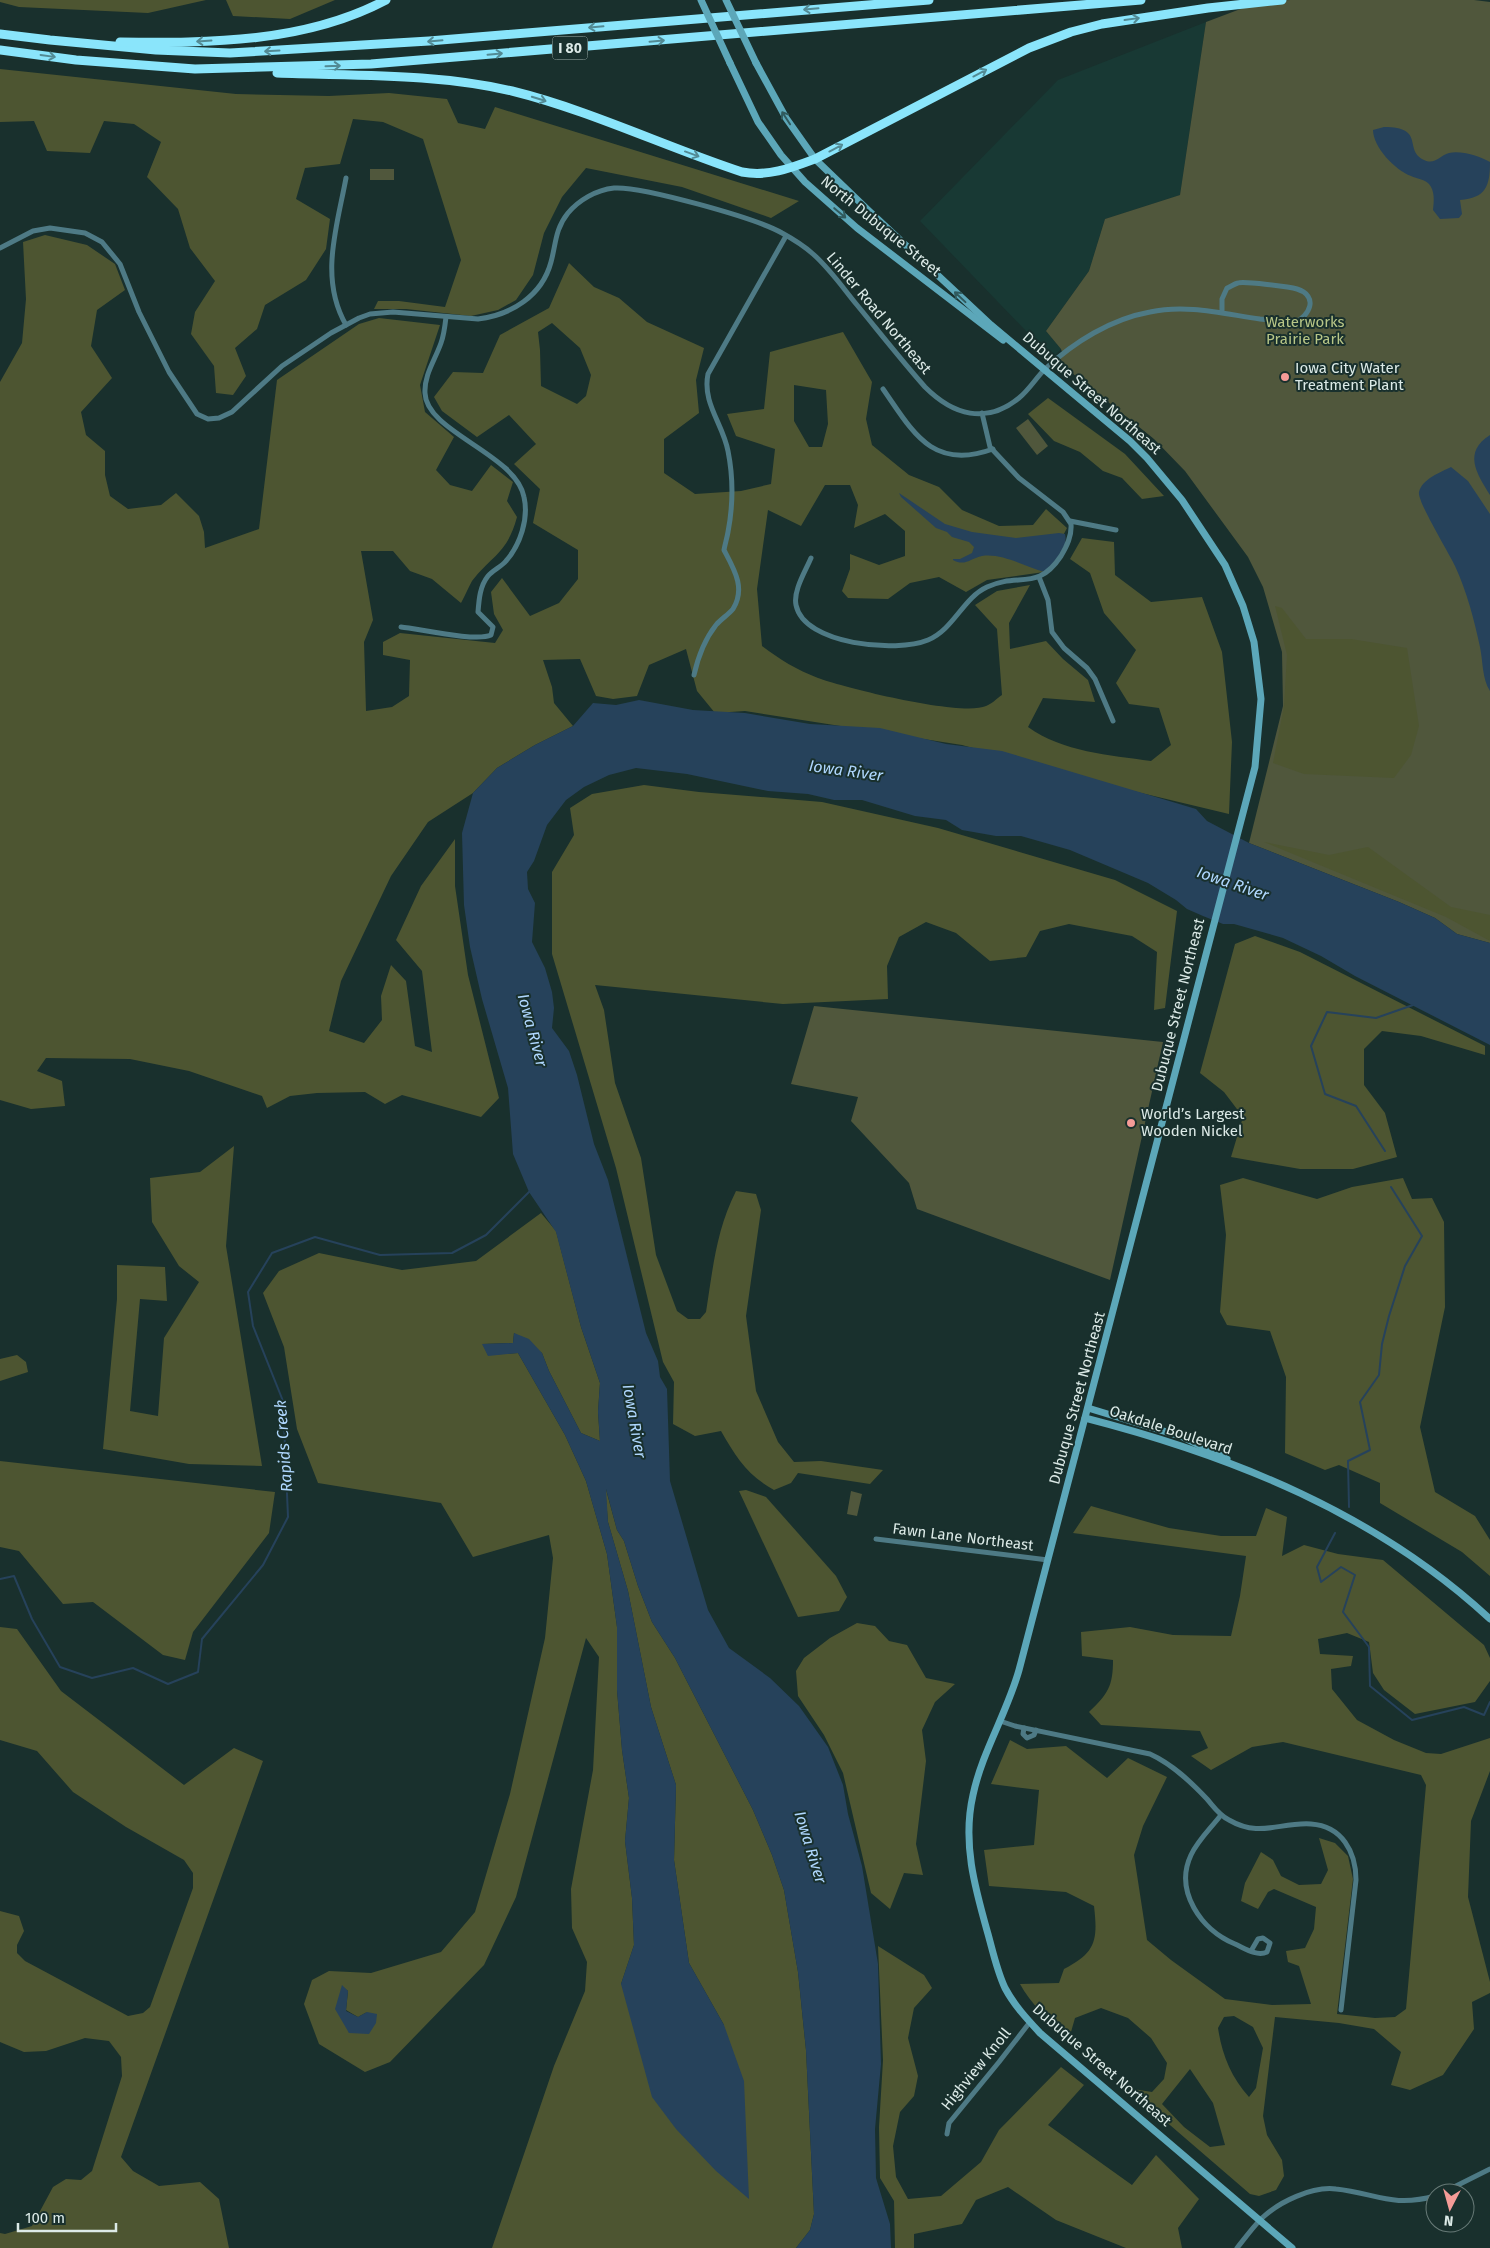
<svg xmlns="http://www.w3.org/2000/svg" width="1490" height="2248" font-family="'Fira Sans',sans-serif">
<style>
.built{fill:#183934}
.green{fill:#50573c}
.forest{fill:#4d5531;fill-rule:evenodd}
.water{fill:#26425b}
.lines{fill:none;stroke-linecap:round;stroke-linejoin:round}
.stream{stroke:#26425b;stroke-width:2}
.street{stroke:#4e7a85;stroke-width:5}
.secondary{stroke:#5ca7b9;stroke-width:7}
.highway{stroke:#8ae5fb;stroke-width:9}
.secondary-bridge{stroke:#5ca7b9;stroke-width:7}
.oneway{stroke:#528a94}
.oneway2{stroke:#305a5e}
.poi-dot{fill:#f59b97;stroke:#19302d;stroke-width:2}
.labels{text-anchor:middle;stroke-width:4;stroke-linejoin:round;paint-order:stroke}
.shield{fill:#19302d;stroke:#a2b2af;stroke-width:1}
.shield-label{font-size:14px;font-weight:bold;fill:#dceae7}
.street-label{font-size:15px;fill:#dceae7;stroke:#19302d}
.park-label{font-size:15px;fill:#b8c687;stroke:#19302d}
.poi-label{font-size:15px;fill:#dceae7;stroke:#19302d;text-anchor:start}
.water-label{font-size:16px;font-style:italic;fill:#afd7fe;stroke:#19302d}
</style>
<rect width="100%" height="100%" fill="#19302d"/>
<polygon class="built" points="1206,22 1180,195 1105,219 1089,271 1046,331 1061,349 1055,355 1028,333 920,221 1058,80"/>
<g class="green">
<polygon points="1290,0 1474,0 1490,2 1490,943 1457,934 1435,918 1399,902 1249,843 1283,706 1282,652 1263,587 1248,557 1185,471 1154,439 1056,360 1063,355 1061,349 1046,331 1089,271 1105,219 1180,195 1206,22 1259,2"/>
<rect x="370" y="169" width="24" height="11"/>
<polygon points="1028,419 1048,446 1037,455 1016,428"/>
<polygon points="814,1006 1163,1042 1110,1280 917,1209 909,1183 851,1121 858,1097 791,1084"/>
<polygon points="851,1491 862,1494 857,1516 847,1514"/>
</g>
<g class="forest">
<polygon points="0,0 206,0 148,13 19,7 0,2"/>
<polygon points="226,0 335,0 290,19 233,16"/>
<polygon points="0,69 236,94 329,96 389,93 447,99 458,123 485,129 495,107 799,201 771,218 682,187 586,168 562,197 544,233 533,275 516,300 498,310 471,316 406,309 374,309 378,301 399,301 445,307 461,260 423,139 383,122 353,119 340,164 305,168 296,199 330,219 326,249 306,280 265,305 257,329 235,348 246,376 233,395 216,393 214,366 191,334 195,312 215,281 190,248 178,209 147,177 161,142 134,124 104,121 90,153 47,151 34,121 0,122"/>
<path d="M45,235l42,10 28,19 10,26 -28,20 -6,36 21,32 -31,34 5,23 19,16v24l5,21 18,13 33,-4 15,-12 23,23 5,16 1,16 54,-19 18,-149 82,-56 20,-6 61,7 -20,60 5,27 29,25 -18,33 14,15 22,6 19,-26 22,17 -6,19 10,16c-10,37 -25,38 -45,64 -4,7 -7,15 -11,22l-29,-24 -22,-8 -17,-20h-32l12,69 -9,22 2,69 26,-4 17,-11 1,-36 -27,-5v-13l17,-9 95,10 8,-13 -9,-16 -3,-22 11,-14 28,38 29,-13 19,-24v-29l-45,-27 7,-34 -26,-25 22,-20 -27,-29 -32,22 -35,-26 -8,-14 19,-25 30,1 17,-38 49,-27 20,-45 25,24 25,11 28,24 57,26 -8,32 3,33 -35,26v34l31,21 46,-3 30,-7 4,-35 -39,-13 -9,-22 37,-5 6,-57 73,-20 29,50 -6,37 6,26 37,30 30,12 23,23 37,16 34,-1 13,-16 21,19 -23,44 -57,8 -21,12 -27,-15 -29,6 -22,16 -40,-1 -6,-7 8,-22v-15l29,11 26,-9v-25l-20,-17 -31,14 4,-23 -8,-20h-25l-24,41 -33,-16 -11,79 5,57c17,13 35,24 56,32 27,10 144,39 168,28 6,-2 11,-8 16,-11l-5,-66 -22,-24 22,-14 33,-6 -21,38 1,26 36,-8 17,18 25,21 7,22 -52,-4 -15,29c35,25 81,28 123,34l20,-16 -12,-37 -30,-4 -13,-21 20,-33 -32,-37 -14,-40 -20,-14 12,-21 32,4 1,33 36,27 51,-5 20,55 10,90 -3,72 -117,-28 -150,-41 -217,-34 -30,2 -18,-22 -11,-42 -37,16 -12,31 -24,3 -17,-3 -16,-37 -37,1 9,27 2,16 19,23 -38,19 -38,23 -24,25 -45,29 -37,54 -50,105 -12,50 35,12 18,-23 -1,-24 10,-31 15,16 9,65 17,6 -10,-81 -26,-31 25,-54 34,-47v47l13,89 31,123 -18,19 -79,-22 -17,9 -20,-12 -48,1 -27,3 -23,12 -5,-12 -73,-25 -59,-12 -84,-1 -9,13 25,10 3,25 -34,3 -31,-9v-718l22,-39 4,-44 -3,-57zM552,323l28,25 11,27 -5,21 -9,8 -36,-18 -1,-36 -2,-18zM794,385l32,5 2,34 -6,23h-13l-15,-26z"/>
<polygon points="1048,398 1125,454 1164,496 1142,499 1122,478 1103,471 1080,452 1054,441 1028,414"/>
<polygon points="1275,606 1282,608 1306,639 1351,639 1407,648 1419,726 1411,755 1394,778 1304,774 1273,763 1284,706 1287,655"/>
<path d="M644,785l55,7 123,10 116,26 177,52 62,31 -12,97 -11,2 3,-58 -25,-16 -63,-12 -29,7 -14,26 -36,4 -34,-28 -30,-11 -27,15 -12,29 1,33 -105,5 -188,-19 9,25 11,73 26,75 15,97 21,56 11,8h12l6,-7c7,-44 10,-81 30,-121l20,3 5,16 -15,106 10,75 22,51 16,20 27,-1 62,9 -13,14 -72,-11 -7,10 -17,7c-27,-15 -38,-33 -53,-59l-26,5 -22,-12 1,-42 -11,-20 -47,-194 -64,-214v-82l22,-37 -4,-27 22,-14z"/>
<polygon points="1264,842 1329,855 1368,847 1451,907 1490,915 1490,941 1446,917"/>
<polygon points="1255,936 1300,952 1485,1046 1485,1055 1421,1036 1382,1031 1364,1049 1364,1085 1385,1113 1397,1157 1353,1169 1300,1169 1231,1157 1243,1117 1224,1092 1200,1073 1235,944"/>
<polygon points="234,1146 226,1246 262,1466 189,1464 103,1449 117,1299 117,1265 165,1267 167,1301 140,1299 130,1411 158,1416 164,1338 199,1282 179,1266 152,1222 150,1178 200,1172"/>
<polygon points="1243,1178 1317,1199 1352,1187 1403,1178 1412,1199 1432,1198 1444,1222 1445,1307 1420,1427 1435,1492 1475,1516 1490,1540 1490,1576 1462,1552 1380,1503 1380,1483 1339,1465 1325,1470 1285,1453 1286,1377 1270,1331 1227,1325 1220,1312 1226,1235 1220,1185"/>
<path d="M541,1213l15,18 25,96 19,56 -2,29 2,29 -19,-8 -32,-62 -7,-18 -28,-20 -1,10 -30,1 5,11 30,-2 47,82 21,46 21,73 10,73v63l5,60 7,48 -4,43 7,57 2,47 -13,39 103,41 -35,-62 -15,-103 2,-75 -25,-78 -23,-116 -20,-69 -3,-36 12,44 7,11 14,45 14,36 23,36 78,152 19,45 12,35 14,82 8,78 8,164 -4,16 -14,18h-304l62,-182 31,-75 2,-29 -15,-34 -1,-39 22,-119 6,-113 -13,-19 -70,259 -32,68 -94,97 -25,10 -46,-28 -15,-40 8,-24 17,-9 42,2 70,-21 34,-40 35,-118 35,-156 8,-80 -4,-23 -76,22 -32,-54 -123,-20 -21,-54 -13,-82 -21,-54 16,-22 40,-18 83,17 74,-9zM342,1986l6,5 -2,19 12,7 9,-5 -18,21z"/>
<polygon points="17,1355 26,1362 28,1372 0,1381 0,1359"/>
<polygon points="0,1461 275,1492 269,1533 193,1632 185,1660 163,1655 93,1602 63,1604 19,1551 0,1547"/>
<polygon points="746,1490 766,1497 836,1576 847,1597 839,1611 798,1617 739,1491"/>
<path d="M1091,1506l78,22 52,8h35l10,-28 21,9 -5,39 22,-11 34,9 45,6 101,85 6,13v23l-15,21 -60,12 -31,-24 -11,-17 -4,-31 -22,-9 -29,6 2,15 33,2 -2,10 -20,3 1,20 25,31 37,20 32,13 15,1 49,-16v33l-19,50 -3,76 22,85v11l-18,9 2,27 -31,46 -33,15 -19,-5 10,-33 -27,-23 -35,-6 -64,-6 -12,99 4,19 15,25 2,16 -8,14 -17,6 -9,-2 -123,-106 25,4 12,-13 3,-16 -16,-25 -23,-20 -27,-10 -26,10 -6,21c-18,-17 -37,-33 -49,-55l39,-1 5,-14c32,-16 34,-29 30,-63l-28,-14 -77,-6 -5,-36 50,-5 5,-55 -48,-6 19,-44 17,9 39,-3 41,32 21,-20 39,19 -24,49 -9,29 13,85 24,20 54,39 47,6 39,-1 -12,-38 -11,-4 -2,-11 19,-3 9,-19 2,-22 -42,-18 -6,3 -10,17 -17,-8 4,-18 16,-31 12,8 8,16 18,9 22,-1 7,-14 -9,-32 16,5 13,13 5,23 -16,135 38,4 20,-1 11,-8 20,-224 -5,-10 -138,-33 -31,5 -41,23 -20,-14 17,-8 -8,-17 -99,-6 -12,-13c19,-18 24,-26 24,-52l-31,-4 -1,-24 49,-5 43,8 58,1 9,-40 6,-40 -173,-23zM1234,2016l19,11 10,21 -7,40 -7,9c-18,-20 -27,-42 -31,-69l6,-11zM1190,2069l23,34 12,42 -15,2 -26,-20 -22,-23z"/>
<polygon points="857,1623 875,1626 889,1641 907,1645 926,1678 955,1684 935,1702 922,1730 926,1761 916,1844 923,1875 904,1873 890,1909 871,1893 843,1773 824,1735 798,1696 796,1671 804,1658 830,1638"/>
<polygon points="0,1627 17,1629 61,1691 184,1785 234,1748 263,1761 121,2157 133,2171 159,2186 200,2182 219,2199 229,2248 0,2248 0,2233 5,2234 32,2226 53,2187 66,2179 81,2180 92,2171 122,2076 121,2057 109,2041 85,2038 46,2051 24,2052 0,2042 0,1911 19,1916 24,1931 17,1945 17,1953 25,1961 128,2016 143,2013 150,2007 193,1888 193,1873 184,1860 126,1827 73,1792 37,1751 0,1740"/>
<polygon points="878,1946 924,1975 932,1988 914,2008 908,2038 918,2076 914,2096 900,2112 893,2146 896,2177 908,2199 941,2196 981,2162 999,2130 1061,2067 1084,2085 1048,2125 1132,2185 1156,2155 1199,2199 1178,2228 1182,2248 1126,2248 1056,2220 1008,2187 976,2200 962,2224 914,2234 914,2248 895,2248 894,2201 880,2178 879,2127 883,2060"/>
</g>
<g class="water">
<path d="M1384,127c42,0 19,23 40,33 11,5 15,-4 25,-7 11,-3 31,3 41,9 0,24 -4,36 -30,38l2,14 -3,4 -19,1 -7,-9c1,-9 2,-19 -4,-26 -5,-5 -12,-5 -18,-8 -16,-6 -38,-29 -38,-46z"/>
<path d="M1490,435v60c-14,-22 -27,-43 0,-60z"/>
<path d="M1451,467l17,14 22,33v177c-8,-12 -7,-30 -10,-44 -6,-28 -13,-55 -25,-81 -6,-13 -38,-65 -36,-74 3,-13 22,-20 32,-25z"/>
<path d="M899,493l46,31 27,8 44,6 43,-5 6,1c4,14 -12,29 -21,38 -19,-5 -41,-19 -62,-16 -11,2 -17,11 -29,4v-1h7l12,-6 2,-6 -5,-5 -17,-5 -5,-5 -11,-4 -35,-31z"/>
<polygon points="639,700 693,710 745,713 810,724 880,728 946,744 1002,751 1196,809 1207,821 1249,843 1399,902 1435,918 1457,934 1490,943 1490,1045 1355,976 1321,956 1283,938 1234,924 1223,924 1203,916 1187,909 1176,900 1148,883 1070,850 1021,836 996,836 962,830 946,820 915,816 862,800 834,800 808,794 768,791 687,774 636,768 609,775 584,787 566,800 547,825 534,861 527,872 528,889 535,903 532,942 545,968 552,992 554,1008 552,1028 569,1051 577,1075 594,1144 608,1180 646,1333 658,1361 660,1377 667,1389 670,1481 708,1610 729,1648 770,1678 799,1706 828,1747 843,1785 848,1814 862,1866 878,1964 881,2064 875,2129 876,2178 890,2224 891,2248 796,2248 810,2230 814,2214 806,2050 798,1972 784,1890 772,1855 753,1810 675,1658 652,1622 638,1586 624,1541 617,1530 606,1489 608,1522 628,1591 651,1707 676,1785 674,1860 689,1963 724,2025 744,2081 749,2199 716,2171 676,2129 652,2097 621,1984 634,1945 632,1898 625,1841 629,1798 622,1750 617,1690 617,1627 607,1554 586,1481 565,1435 518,1353 488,1356 482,1344 513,1343 514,1333 529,1339 542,1353 549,1371 581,1433 600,1441 598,1412 600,1383 581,1327 556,1232 529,1192 513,1154 508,1088 482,999 470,947 464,905 462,833 473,793 497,768 535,745 573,726 593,703 616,705"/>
<polygon points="342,1985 348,1991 346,2011 358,2017 367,2012 377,2014 376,2023 369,2034 349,2033 335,2009"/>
</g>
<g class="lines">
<g class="stream">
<polyline points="1385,1151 1356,1106 1325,1094 1311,1046 1327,1012 1376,1018 1413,1005"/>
<polyline points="1349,1507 1348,1461 1370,1450 1360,1402 1379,1375 1382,1344 1389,1316 1405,1266 1422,1236 1391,1187"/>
<polyline points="1335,1533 1317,1567 1321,1582 1341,1567 1355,1575 1343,1612 1369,1647 1370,1686 1412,1720 1464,1707 1484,1715 1490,1702"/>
<polyline points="0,1579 14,1576 32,1619 60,1667 92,1678 133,1668 168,1684 198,1672 202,1639 263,1565 288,1517 283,1401 253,1326 248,1292 272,1253 315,1237 380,1255 452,1253 486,1235 530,1191"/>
</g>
<g class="street">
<path d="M0,248l33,-17 17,-3 35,5 17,9 18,22 19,48 30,60 28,42 11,5 11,-1 13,-6 50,-46 49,-33 28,-15 11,-4 23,-2 85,7c33,-4 64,-23 73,-57 5,-18 4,-33 17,-49 11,-13 28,-23 46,-25 27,-2 142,30 168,45 11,6 21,12 31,21 17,15 30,34 44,51 23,28 45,56 68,82 28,28 61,38 94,11 10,-8 17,-20 26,-29 29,-27 66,-50 105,-57 37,-8 74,2 110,7 11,1 23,4 34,4 16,-7 25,-27 3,-34 -7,-2 -53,-8 -59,-6 -4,1 -8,4 -11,5l-5,11v13"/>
<path d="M346,325c-27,-47 -9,-98 0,-147"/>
<path d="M883,389c30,43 49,82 110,60"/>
<polyline points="1070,521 1116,530"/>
<path d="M811,558c-6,14 -18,33 -15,47 8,40 101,48 132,35 26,-11 35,-42 59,-53 32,-15 50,5 74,-31 6,-10 11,-20 10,-32l-8,-12 -44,-34 -29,-31 -8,-34"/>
<polyline points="1039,577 1048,600 1052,632 1064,648 1087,668 1095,679 1113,721"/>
<path d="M401,627c19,2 75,15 90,8l2,-8 -15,-15c1,-13 2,-26 10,-36 5,-6 13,-9 18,-15 14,-16 23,-42 18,-64 -8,-43 -98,-65 -99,-104 -1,-18 10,-33 16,-50 3,-8 4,-17 5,-26"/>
<path d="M694,675c4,-18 11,-36 22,-50 5,-6 12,-10 17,-16 13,-21 1,-40 -9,-59 1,-6 3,-12 4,-18 5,-26 5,-56 0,-81 -5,-27 -26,-48 -20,-77l78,-138"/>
<polyline points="876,1539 1048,1560"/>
<path d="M1000,1721l15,5 135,28c22,10 40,27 57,45 7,8 12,16 22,21 31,18 50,2 82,4 31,2 45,28 45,56l-15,130"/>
<polyline points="1024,1728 1023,1734 1027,1738 1034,1735 1036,1730"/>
<path d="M1221,1815c-10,13 -23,25 -30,40 -17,36 10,75 44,89 9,4 22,13 32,8l3,-9 -7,-5 -5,1 -7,12"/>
<polyline points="947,2134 949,2123 999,2062 1030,2022"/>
<polyline points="1442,2193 1490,2169"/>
<path d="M1237,2248c8,-10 16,-21 25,-30 17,-16 50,-32 74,-29 39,4 56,19 99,7"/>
</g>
<g class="secondary">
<polyline points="730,63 758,122 781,155 805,182 857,228 1003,340"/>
<path d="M756,63l30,55 29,41 53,51 123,115 139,116 17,17 35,42 43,65 18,41 11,36 7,57 -6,68 -236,903c-12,43 -37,82 -46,125 -11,48 2,93 15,139 5,18 9,37 17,54 9,17 22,31 35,45l252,215"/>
<polyline points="1088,1408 1183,1437 1227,1459"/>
<path d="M1085,1418c148,38 292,96 405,201"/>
</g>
<g class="highway">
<polyline points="0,34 50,40 156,50 230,53 429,41 929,0"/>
<path d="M120,42c90,1 185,1 266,-42"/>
<polyline points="0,50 76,60 195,69 371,64 1141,0"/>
<path d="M277,73c78,3 159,0 235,18 77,19 154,56 230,81 26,5 49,-4 73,-13l214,-111 42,-16 31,-8 106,-16 74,-8"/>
</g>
<g class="secondary-bridge">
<polyline points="701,0 730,63"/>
<polyline points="726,0 756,63"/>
</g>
</g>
<defs><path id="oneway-shaft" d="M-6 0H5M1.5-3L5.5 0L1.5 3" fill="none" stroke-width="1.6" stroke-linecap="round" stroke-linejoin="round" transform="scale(1.25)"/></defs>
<g class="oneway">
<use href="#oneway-shaft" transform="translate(811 9) rotate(175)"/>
<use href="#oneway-shaft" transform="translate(1132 19) rotate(-8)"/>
<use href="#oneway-shaft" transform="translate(596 27) rotate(175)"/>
<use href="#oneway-shaft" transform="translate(204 41) rotate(176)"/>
<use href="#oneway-shaft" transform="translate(435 41) rotate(175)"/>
<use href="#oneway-shaft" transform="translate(657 41) rotate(-5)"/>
<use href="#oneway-shaft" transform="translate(272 51) rotate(177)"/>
<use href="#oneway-shaft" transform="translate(495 54) rotate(-5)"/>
<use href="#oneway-shaft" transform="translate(48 56) rotate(8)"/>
<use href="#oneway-shaft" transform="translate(333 66) rotate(-2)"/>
<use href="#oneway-shaft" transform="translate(980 73) rotate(-28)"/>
<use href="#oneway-shaft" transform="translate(539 99) rotate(17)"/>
<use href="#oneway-shaft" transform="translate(836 148) rotate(-28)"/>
<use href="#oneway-shaft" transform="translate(692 154) rotate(20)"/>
</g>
<g class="oneway2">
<use href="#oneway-shaft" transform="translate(786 118) rotate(-123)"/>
<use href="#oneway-shaft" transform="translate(840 213) rotate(40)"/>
<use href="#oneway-shaft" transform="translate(960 297) rotate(-137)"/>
</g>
<g class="poi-dot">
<circle cx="1285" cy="377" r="5"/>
<circle cx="1131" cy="1123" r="5"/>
</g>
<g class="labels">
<rect class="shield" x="552.5" y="36.5" width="35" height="23" rx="4"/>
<g class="shield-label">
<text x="570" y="53">I 80</text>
</g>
<g class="street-label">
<text transform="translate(881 226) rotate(39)" y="5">North Dubuque Street</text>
<text transform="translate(879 313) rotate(50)" y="5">Linder Road Northeast</text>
<text transform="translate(1092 393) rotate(41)" y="5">Dubuque Street Northeast</text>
<text transform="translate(1178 1005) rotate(-76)" y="5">Dubuque Street Northeast</text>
<text transform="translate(1077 1398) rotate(-75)" y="5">Dubuque Street Northeast</text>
<text transform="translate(1171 1430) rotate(18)" y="5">Oakdale Boulevard</text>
<text transform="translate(963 1537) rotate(7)" y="5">Fawn Lane Northeast</text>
<text transform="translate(1102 2065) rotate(41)" y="5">Dubuque Street Northeast</text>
<text transform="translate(976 2069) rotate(-51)" y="5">Highview Knoll</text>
</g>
<g class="park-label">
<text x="1305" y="327">Waterworks<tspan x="1305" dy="17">Prairie Park</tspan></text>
</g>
<g class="poi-label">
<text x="1295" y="373">Iowa City Water<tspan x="1295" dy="17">Treatment Plant</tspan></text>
<text x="1141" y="1119">World’s Largest<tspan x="1141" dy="17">Wooden Nickel</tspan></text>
</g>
<g class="water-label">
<text transform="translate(846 770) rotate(8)" y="6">Iowa River</text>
<text transform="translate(1233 883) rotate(19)" y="6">Iowa River</text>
<text transform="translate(533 1030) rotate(75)" y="6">Iowa River</text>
<text transform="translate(635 1421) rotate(80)" y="6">Iowa River</text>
<text transform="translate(283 1446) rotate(-94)" y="6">Rapids Creek</text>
<text transform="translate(811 1847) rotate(73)" y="6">Iowa River</text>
</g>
</g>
<g transform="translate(1450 2208) rotate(186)"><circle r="24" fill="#19302d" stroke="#677a77"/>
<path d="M0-4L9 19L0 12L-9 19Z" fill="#f59b97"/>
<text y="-8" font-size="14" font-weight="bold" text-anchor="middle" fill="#dceae7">N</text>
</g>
<path d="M18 2223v8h98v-8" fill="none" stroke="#dceae7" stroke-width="2.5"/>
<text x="25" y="2223" font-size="15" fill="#dceae7" stroke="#19302d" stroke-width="4" paint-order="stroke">100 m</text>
</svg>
